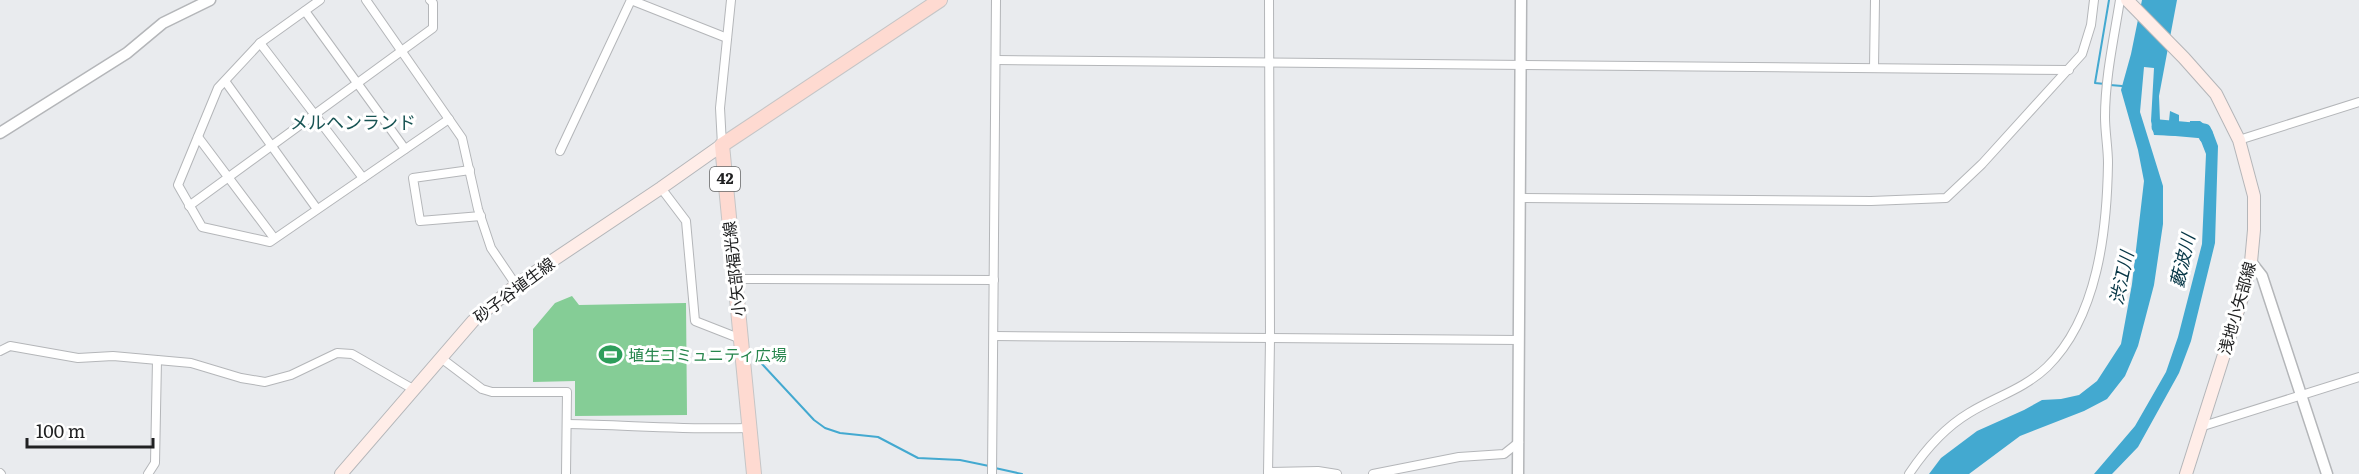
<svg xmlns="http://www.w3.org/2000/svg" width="2359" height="474" font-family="Literata,'Noto Sans JP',serif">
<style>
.green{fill:#85cd96}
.water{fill:#43a9d0}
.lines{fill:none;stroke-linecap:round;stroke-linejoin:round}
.stream{stroke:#43a9d0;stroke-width:2}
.river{stroke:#43a9d0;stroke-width:15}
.minor-casing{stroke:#b4b6b9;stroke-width:10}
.tertiary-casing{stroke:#b4b6b9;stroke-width:13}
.secondary-casing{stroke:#b4b6b9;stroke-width:14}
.primary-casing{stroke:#c5c5c6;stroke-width:16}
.minor{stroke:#fff;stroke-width:8}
.tertiary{stroke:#fff;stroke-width:10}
.secondary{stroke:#ffede8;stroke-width:12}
.primary{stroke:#fedad1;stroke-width:14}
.labels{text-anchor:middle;stroke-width:6;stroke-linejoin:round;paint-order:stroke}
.shield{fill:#fff;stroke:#636464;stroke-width:1.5}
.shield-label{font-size:15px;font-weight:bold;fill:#202122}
.street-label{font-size:16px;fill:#202122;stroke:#fff}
.leisure-label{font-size:16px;fill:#27864d;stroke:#fff;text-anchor:start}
.neighbourhood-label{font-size:18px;fill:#185454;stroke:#fff}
.water-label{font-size:18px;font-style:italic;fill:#053545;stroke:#fff}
</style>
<rect width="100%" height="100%" fill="#e9ebee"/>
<polygon class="green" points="572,296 579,305 686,303 687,415 575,416 575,381 533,382 533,329 555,303"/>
<g class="water">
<polygon points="2142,0 2177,0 2159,96 2160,121 2169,121 2170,111 2179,115 2179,136 2154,135 2151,121 2154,68 2144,67 2140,112 2163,186 2163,224 2154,285 2138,346 2125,376 2107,399 2084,411 2020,436 1969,474 1929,474 1941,458 1977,431 2024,410 2042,400 2061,399 2079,395 2097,381 2121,344 2132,284 2144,181 2138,150 2121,90 2131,54"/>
<polygon points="2190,121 2200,121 2212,130 2218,146 2215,243 2191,341 2179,373 2138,447 2112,474 2094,474 2135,426 2166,372 2178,337 2202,244 2206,154 2199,136 2189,134"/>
</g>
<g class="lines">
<g class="stream">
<polyline points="2105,84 2095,83 2109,0"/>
<polyline points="2110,85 2122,86"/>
<polyline points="762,364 814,420 825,428 840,433 878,437 918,458 960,460 989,466"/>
<polyline points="995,468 1022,474"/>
</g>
<polyline class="river" points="2159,127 2204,131 2206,136"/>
<defs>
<g id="minor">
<polyline points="320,0 260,43 218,88 178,185 202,227 270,242 449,119"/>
<polyline points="366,0 462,138 478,209 491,248 516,285"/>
<polyline points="631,0 727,38"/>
<polyline points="305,11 405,149"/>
<polyline points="260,43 363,178"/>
<polyline points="996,60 2069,70"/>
<polyline points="1874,68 1875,0"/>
<polyline points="225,81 317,209"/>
<polyline points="198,137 274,238"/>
<polyline points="2239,140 2359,102"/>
<polyline points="722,145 720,108 731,0"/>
<polyline points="560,151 631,0"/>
<polyline points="470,170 413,178 420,221 481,216"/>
<polyline points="661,188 686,221 695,321 741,339"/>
<polyline points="1520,198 1871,201 1946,198 1982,164 2082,54 2091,25 2094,0"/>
<polyline points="189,206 433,28 433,3 430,0"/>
<polyline points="735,279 994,280"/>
<polyline points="994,336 1519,340"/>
<polyline points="0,351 10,346 78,358 113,356 191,363 241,378 265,382 291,375 337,353 352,354 413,389"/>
<polyline points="441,358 482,389 492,392 567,392 566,474"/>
<path d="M567,424c61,1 121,6 182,4"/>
<polyline points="2200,427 2359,377"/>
<polyline points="1268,472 1318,471 1337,474"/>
<polyline points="0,473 1,474"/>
<polyline points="148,474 155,463 157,360"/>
<polyline points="992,474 996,0"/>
<polyline points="1268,474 1270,339 1269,0"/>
<polyline points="1373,474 1459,457 1504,454 1519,442"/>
<path d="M1909,474c16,-24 35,-46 60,-61 26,-16 55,-24 78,-46 51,-50 60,-137 61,-204 0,-15 -3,-31 -3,-46 0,-39 9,-79 15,-117"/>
</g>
<g id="tertiary">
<polyline points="0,133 127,53 163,23 210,0"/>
<polyline points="2251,262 2262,276 2327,474"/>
<polyline points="1518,474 1521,0"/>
</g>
<g id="secondary">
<polyline points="2127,0 2184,58 2216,94 2239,140 2254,196 2254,230 2251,262 2242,298 2186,474"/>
<polyline points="341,474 473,321 516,285 661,188 722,145"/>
</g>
<polyline id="primary" points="754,474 722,145 940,0"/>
</defs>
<use href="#minor" class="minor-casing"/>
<use href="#tertiary" class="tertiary-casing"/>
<use href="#secondary" class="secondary-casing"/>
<use href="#primary" class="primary-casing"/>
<use href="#minor" class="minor"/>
<use href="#tertiary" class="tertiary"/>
<use href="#secondary" class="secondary"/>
<use href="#primary" class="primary"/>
</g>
<defs>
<symbol id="stadium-bare" viewBox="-9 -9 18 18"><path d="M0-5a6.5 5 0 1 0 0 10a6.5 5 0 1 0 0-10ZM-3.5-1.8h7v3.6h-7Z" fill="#2e9e5b" stroke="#fff" stroke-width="2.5" paint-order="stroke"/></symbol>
</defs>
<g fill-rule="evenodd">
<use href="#stadium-bare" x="594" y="338" width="33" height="33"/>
</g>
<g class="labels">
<rect class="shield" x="710" y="167" width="30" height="24" rx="4.5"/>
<g class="shield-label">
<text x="725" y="184">42</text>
</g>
<g class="street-label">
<text transform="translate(734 269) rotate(-96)" y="6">小矢部福光線</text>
<text transform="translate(514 290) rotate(-37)" y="6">砂子谷埴生線</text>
<text transform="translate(2237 308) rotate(-74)" y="6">浅地小矢部線</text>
</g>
<g class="leisure-label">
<text x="628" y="361">埴生コミュニティ広場</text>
</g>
<g class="neighbourhood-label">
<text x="353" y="129">メルヘンランド</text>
</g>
<g class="water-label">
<text transform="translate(2183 261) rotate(-77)" y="6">藪波川</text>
<text transform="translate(2122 278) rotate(-78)" y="6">渋江川</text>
</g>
</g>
<path d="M27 438v9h126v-9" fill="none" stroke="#202122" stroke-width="3"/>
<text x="36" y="438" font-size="18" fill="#202122" stroke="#ffffff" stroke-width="4.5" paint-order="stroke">100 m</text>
</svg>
